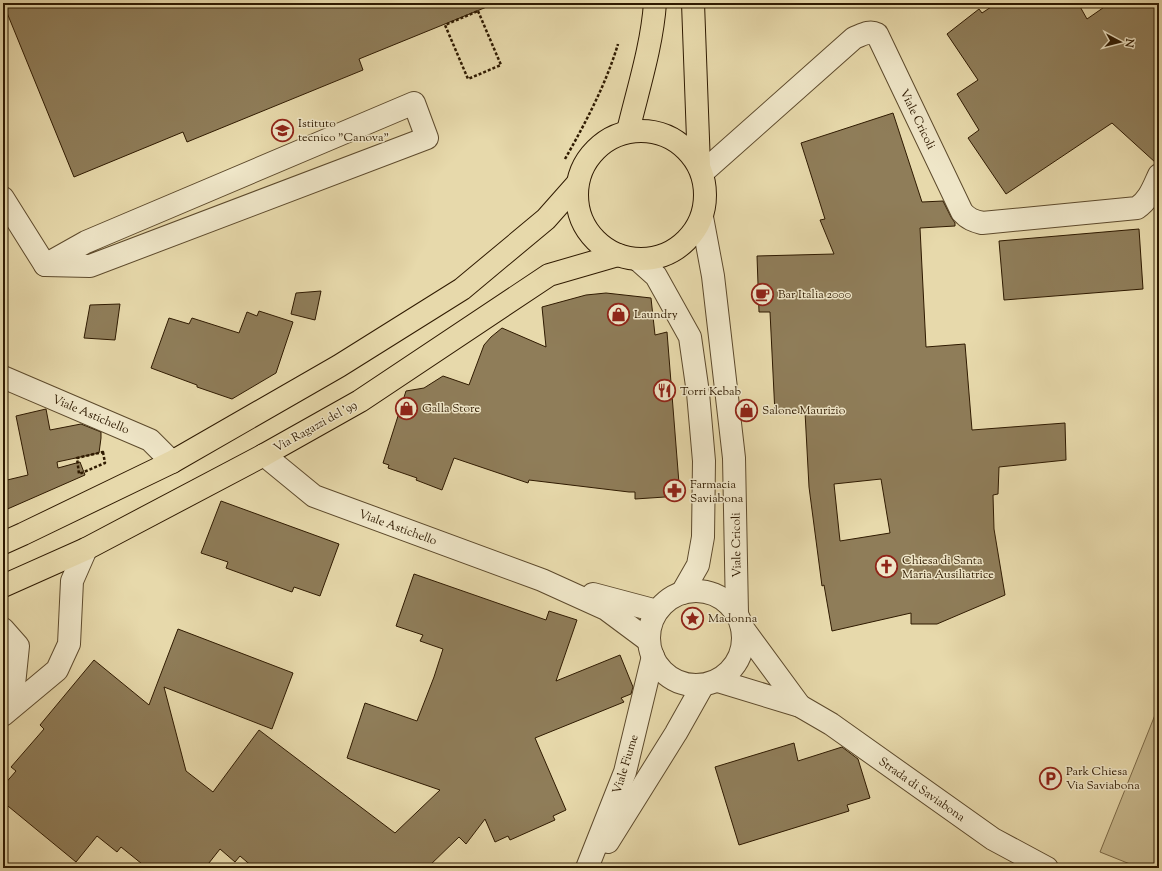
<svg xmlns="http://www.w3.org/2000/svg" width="1162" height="871" font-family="'Sorts Mill Goudy',serif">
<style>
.green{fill:#c8b98e;stroke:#7c6a48}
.building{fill:#8f7d59;stroke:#2f1a01;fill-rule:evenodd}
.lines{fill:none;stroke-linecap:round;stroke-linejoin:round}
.minor-casing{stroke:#5d4a2c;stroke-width:24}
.major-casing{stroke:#2f1a01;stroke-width:24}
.path{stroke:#2f1a01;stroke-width:2.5;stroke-dasharray:3 2;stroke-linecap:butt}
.minor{stroke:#efe6c8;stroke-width:22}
.major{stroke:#e7d9ab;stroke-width:22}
.labels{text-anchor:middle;stroke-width:3;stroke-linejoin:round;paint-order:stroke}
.street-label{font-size:12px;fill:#2f1a01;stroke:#efe6c8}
.poi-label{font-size:12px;fill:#2f1a01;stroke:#efe6c8;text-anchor:start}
</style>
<rect width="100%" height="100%" fill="#e7d9ab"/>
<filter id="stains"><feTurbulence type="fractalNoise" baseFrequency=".005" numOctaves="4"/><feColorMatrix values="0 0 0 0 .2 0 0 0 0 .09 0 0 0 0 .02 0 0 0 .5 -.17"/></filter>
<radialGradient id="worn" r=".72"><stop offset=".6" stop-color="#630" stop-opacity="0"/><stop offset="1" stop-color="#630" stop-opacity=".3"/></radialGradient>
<polygon class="green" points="1159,705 1159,868 1140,868 1100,852"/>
<g class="building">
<polygon points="3,3 494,3 494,4 359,59 363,70 187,142 183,132 74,177"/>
<polygon points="997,3 1078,3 1087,19 1110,3 1159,3 1159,163 1156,163 1112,123 1006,194 968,138 979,130 957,94 978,80 947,34 979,9 982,13"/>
<path d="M893,113l29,89 21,-1 8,16 4,6v3l-35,2 6,119 39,-3 7,86 93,-7 1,37 -67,7 -1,27 -5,1 1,34 11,66 -68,29h-26v-11l-79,18 -8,-46 -2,1 -13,-99 -4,-75 -30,2 -5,-102h-11l-2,-56 77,-2 -14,-34 5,-1 -24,-76zM881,479l9,54 -50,8 -6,-57z"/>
<polygon points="1139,229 1143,289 1004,300 999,241"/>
<polygon points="321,291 315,320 291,314 296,293"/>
<polygon points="606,293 651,298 655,335 667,332 680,496 635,499 635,492 629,492 529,480 528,483 454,458 442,490 416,480 417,478 388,468 389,465 383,463 406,391 424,388 443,376 469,385 484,345 491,337 502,328 546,347 542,307 586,295"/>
<polygon points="120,304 115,340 84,338 90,305"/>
<polygon points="259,311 293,322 276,373 232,399 197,387 197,385 151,368 169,318 189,324 192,318 239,333 247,312 257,316"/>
<polygon points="46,409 50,430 81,424 101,432 101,438 99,453 57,462 58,468 80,462 85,475 3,511 3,481 28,475 16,416"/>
<polygon points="221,501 339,544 320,596 294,587 292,592 226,568 228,562 201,553"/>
<polygon points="414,574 546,620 549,611 577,620 556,681 620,655 633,687 631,694 621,698 624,702 535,738 566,810 553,816 555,820 510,840 508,836 495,842 485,819 466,844 459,837 427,868 254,868 240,856 235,862 220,849 205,868 147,868 121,847 117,852 97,836 76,862 3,802 3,786 16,771 11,767 44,729 40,725 94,660 149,705 178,629 293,673 272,729 164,687 186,771 213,792 259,730 395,833 440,790 347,758 365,703 417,721 434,677 443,649 420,641 423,635 396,626"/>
<polygon points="794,743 798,761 842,747 858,759 870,798 847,805 849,811 739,845 715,767"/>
</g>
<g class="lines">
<defs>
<g id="minor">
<polygon points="414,103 427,138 90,266 45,265 86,242"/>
<path d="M702,173l152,-135c8,-3 15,-8 23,-4l85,178c6,7 12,9 20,11l155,-15c12,-8 16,-20 22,-33"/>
<polyline points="3,198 45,265"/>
<polyline points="702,217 713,276 734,458 737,613"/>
<polyline points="637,259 656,276 690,337 698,393 704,461 703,537 698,565 682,593"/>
<polyline points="3,377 150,440 172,462"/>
<polyline points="264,455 314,496 542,580 606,609 649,641"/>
<circle cx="696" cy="638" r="47"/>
<polyline points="593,594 657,611"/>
<polyline points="742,627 800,706"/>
<polyline points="3,629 18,646 14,685 3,710"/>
<polyline points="718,681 800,706 831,724 993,839 1047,868"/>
<polyline points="3,715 57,670 69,644 72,581 86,549"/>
<polyline points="608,842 676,733 703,685"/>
<polyline points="587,868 625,772 653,656"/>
</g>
<g id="major">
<polyline points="693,3 699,166"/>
<path d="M628,131c10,-42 24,-85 27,-128"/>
<circle cx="641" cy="195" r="64"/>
<polyline points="3,543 23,534 172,462 339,366 462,289 546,219 577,184"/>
<polyline points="3,586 86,549 264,455 360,401 549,275 618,255"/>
</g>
</defs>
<use href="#minor" class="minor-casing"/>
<use href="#major" class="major-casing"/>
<g class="path">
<polygon points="478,11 501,65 468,79 445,25"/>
<path d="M565,159c21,-37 41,-75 53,-115"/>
<polygon points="103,452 105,463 79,474 77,458"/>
</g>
<use href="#minor" class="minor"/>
<use href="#major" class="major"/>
</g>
<defs>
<symbol id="school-ring" viewBox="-11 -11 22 22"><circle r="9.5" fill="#efe6c8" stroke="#8f2418" stroke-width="1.5"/><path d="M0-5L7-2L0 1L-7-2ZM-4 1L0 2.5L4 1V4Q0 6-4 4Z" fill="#8f2418"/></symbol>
<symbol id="cafe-ring" viewBox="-11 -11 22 22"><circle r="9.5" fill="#efe6c8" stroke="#8f2418" stroke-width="1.5"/><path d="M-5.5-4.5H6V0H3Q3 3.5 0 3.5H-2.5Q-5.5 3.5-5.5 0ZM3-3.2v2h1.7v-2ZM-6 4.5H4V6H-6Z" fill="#8f2418"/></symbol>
<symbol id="shop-ring" viewBox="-11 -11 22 22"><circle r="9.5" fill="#efe6c8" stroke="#8f2418" stroke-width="1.5"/><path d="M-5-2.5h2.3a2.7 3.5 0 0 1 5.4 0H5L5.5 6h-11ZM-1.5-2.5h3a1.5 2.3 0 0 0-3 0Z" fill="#8f2418"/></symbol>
<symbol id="restaurant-ring" viewBox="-11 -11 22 22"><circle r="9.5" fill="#efe6c8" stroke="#8f2418" stroke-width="1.5"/><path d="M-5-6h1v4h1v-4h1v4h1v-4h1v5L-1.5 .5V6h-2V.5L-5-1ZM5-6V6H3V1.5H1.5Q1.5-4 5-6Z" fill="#8f2418"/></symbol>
<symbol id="pharmacy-ring" viewBox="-11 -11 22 22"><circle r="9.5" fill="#efe6c8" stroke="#8f2418" stroke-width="1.5"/><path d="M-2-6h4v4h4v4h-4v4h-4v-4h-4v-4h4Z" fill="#8f2418"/></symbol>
<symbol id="church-ring" viewBox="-11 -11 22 22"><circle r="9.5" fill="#efe6c8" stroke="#8f2418" stroke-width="1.5"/><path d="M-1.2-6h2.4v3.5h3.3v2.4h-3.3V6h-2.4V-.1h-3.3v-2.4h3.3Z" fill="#8f2418"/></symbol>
<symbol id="sight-ring" viewBox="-11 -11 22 22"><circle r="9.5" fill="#efe6c8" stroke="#8f2418" stroke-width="1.5"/><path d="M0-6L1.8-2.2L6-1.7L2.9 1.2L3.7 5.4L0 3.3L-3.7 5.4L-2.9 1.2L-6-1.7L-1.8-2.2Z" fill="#8f2418"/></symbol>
<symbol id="parking-ring" viewBox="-11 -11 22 22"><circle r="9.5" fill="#efe6c8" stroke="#8f2418" stroke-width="1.5"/><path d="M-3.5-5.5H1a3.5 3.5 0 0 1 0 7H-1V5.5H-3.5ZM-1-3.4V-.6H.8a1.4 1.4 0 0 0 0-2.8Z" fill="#8f2418"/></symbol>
</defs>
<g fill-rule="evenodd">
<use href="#school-ring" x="270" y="118" width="25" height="25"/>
<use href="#cafe-ring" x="750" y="282" width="25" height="25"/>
<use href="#shop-ring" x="606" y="302" width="25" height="25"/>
<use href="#restaurant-ring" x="652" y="378" width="25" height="25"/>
<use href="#shop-ring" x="394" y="396" width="25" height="25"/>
<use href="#shop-ring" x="734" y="398" width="25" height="25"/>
<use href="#pharmacy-ring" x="662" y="478" width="25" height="25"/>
<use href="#church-ring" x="874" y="554" width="25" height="25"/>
<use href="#sight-ring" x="680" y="606" width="25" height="25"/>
<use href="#parking-ring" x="1038" y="766" width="25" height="25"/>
</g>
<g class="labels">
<g class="street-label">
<text transform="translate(918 119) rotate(64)" y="4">Viale Cricoli</text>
<text transform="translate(91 414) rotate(23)" y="4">Viale Astichello</text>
<text transform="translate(315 426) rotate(-29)" y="4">Via Ragazzi del '99</text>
<text transform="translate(398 527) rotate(20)" y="4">Viale Astichello</text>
<text transform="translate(736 545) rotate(-91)" y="4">Viale Cricoli</text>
<text transform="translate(625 764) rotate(-73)" y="4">Viale Fiume</text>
<text transform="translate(922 789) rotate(35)" y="4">Strada di Saviabona</text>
</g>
<g class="poi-label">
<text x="298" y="127">Istituto<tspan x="298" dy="14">tecnico "Canova"</tspan></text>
<text x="778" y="298">Bar Italia 2000</text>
<text x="634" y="318">Laundry</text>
<text x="680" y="395">Torri Kebab</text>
<text x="422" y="412">Galla Store</text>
<text x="762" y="414">Salone Maurizio</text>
<text x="690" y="488">Farmacia<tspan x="690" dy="14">Saviabona</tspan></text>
<text x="902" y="564">Chiesa di Santa<tspan x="902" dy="14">Maria Ausiliatrice</tspan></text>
<text x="708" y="622">Madonna</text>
<text x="1066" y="775">Park Chiesa<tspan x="1066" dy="14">Via Saviabona</tspan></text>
</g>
</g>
<rect width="1162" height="871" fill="none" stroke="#e7d9ab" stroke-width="16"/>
<rect x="4" y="4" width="1154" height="863" fill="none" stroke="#2f1a01" stroke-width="2"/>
<rect x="8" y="8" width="1146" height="855" fill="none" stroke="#2f1a01"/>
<g transform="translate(1120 42) rotate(97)" stroke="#efe6c8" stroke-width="3" paint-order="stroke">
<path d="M0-3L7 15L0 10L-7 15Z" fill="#2f1a01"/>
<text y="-6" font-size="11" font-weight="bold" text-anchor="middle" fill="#2f1a01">N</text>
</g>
<rect width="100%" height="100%" filter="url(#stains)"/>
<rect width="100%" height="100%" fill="url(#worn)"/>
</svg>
